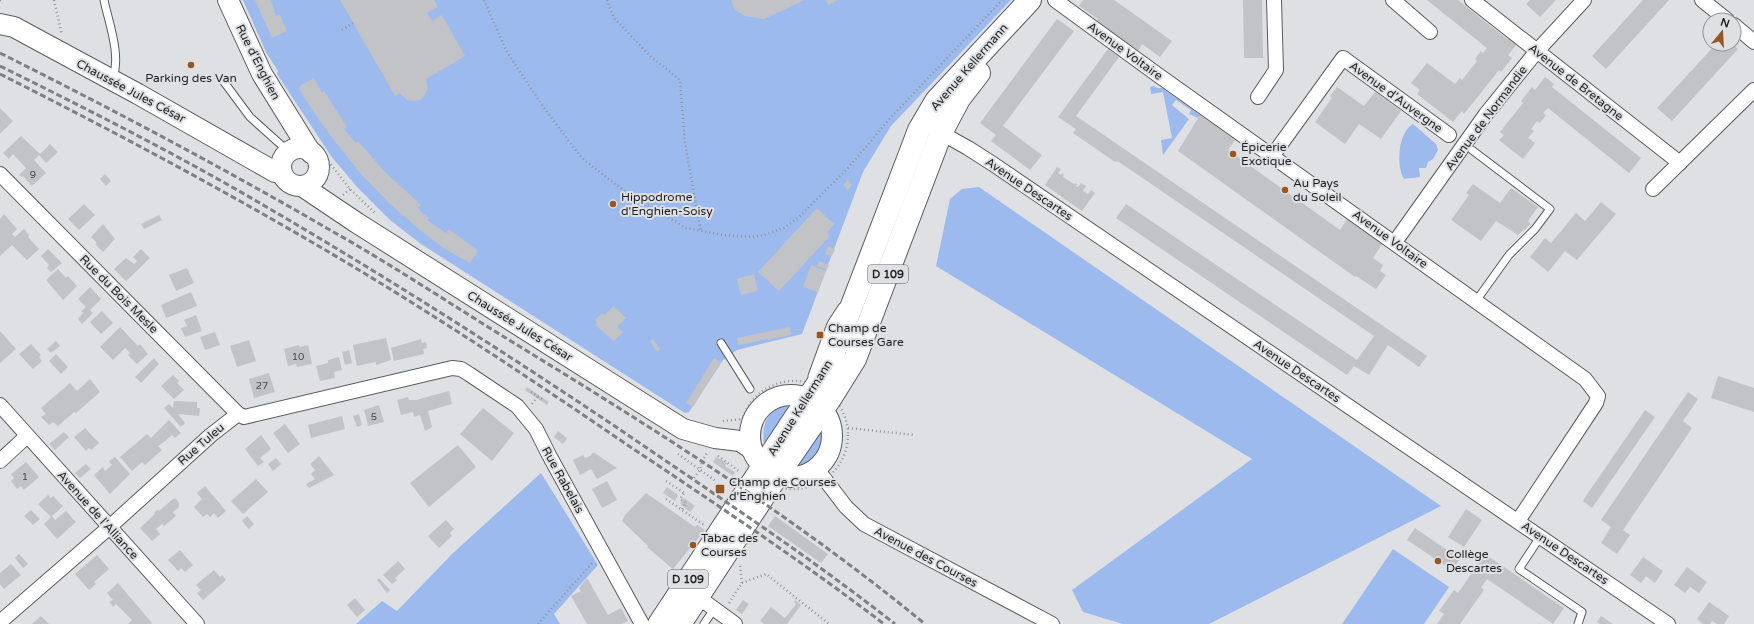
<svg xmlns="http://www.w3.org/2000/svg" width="1754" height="624" font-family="'Varela Round',sans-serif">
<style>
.green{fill:#9dbaee}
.building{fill:#c1c3c6}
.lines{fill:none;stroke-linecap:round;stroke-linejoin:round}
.lane-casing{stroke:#5b5c5e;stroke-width:9}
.street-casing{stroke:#5b5c5e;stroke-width:16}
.secondary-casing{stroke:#5b5c5e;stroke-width:22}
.primary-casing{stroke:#5b5c5e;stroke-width:24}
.path{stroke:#939496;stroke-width:2.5;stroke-dasharray:1 3;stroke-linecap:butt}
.lane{stroke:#fff;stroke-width:7}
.street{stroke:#fff;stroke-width:14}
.secondary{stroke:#fff;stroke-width:20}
.primary{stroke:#fff;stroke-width:22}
.rail{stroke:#7e8082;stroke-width:3;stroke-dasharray:6 3;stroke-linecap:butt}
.poi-dot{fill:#985722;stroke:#dee0e3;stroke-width:1.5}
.labels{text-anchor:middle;stroke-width:4;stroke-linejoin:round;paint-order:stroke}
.number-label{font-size:10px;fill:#47484a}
.shield{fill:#dee0e3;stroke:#58595a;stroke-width:1}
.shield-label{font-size:11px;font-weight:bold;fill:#1e1f20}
.street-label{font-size:12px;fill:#1e1f20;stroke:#dee0e3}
.poi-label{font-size:12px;fill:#1e1f20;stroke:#dee0e3;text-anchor:start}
</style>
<rect width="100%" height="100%" fill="#dee0e3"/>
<g class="green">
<polygon points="243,0 1011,0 891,126 863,172 802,334 737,350 723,360 689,412 685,413 421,244 390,220 357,187 331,156 277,74 278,71 266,52"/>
<polygon points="1154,86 1157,88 1162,88 1200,115 1198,118 1189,114 1191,110 1176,100 1172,105 1189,119 1163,155 1161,140 1172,138 1163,92 1151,94 1150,87"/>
<path d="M1413,124l23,20 2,6 -5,9 -5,3 -2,6h-7l1,9 -16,2c-8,-13 -6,-47 9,-55z"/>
<polygon points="979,187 1441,506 1209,624 1123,624 1083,612 1072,590 1252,459 936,266 950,199 962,189"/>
<path d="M796,403l-31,46c-6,-26 4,-43 31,-46z"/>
<path d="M823,421c9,26 -4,44 -31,46z"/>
<polygon points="541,473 598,565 554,614 560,624 356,624 382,601 397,611 453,553"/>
<polygon points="1393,549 1449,587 1424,624 1342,624"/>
</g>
<g class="building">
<polygon points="255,0 271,0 276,16 280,15 287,31 272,38"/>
<polygon points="340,0 434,0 438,7 427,13 432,21 442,15 465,56 426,79 428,89 424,96 420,100 414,101 407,100 400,93 395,96"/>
<polygon points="731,0 805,0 764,19 745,16 735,10"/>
<polygon points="826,0 838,0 828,5"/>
<polygon points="1083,0 1114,0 1172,41 1160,57 1142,44 1138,51 1097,21 1098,19 1079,6"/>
<polygon points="1243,0 1262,0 1263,58 1244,58"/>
<polygon points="1427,0 1458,0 1507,39 1509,36 1518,43 1508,55 1512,58 1501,72 1499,70 1464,114 1462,111 1453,122 1417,94 1420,90 1411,83 1427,63 1455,84 1460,78 1462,80 1477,61 1475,59 1481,51 1483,53 1487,48"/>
<polygon points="1530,0 1556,0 1540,17 1526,4"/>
<polygon points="1643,0 1669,0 1606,69 1592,56"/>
<polygon points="1057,19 1074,31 1003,126 1042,155 1030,170 991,141 996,135 980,123"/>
<polygon points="1716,44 1733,44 1738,49 1672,121 1657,108"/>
<polygon points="1108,49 1119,57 1076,116 1427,356 1419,367 1388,345 1369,375 1354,366 1347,375 1116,218 1126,204 1357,360 1374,336 1122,164 1117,161 1115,162 1073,133 1076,129 1058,117"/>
<polygon points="1545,77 1554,84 1552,87 1641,158 1629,173 1548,108 1543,113 1546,115 1540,123 1537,121 1531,129 1534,131 1528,138 1535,143 1523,159 1499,140 1504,135 1500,132 1523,103 1521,101 1532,87 1535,90"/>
<polygon points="314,78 322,93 324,91 347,127 344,129 356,143 358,141 385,172 421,205 418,207 422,213 429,218 427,220 446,233 449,229 478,251 470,263 445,249 420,230 390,204 361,174 329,134 305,99 299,88 301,85"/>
<polygon points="1337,87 1364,106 1375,92 1401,111 1381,139 1359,124 1345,144 1315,122 1332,98 1330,96"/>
<polygon points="0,108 13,121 0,134"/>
<polygon points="1200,115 1235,140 1228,150 1340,230 1347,219 1382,244 1373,258 1383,265 1380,271 1386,275 1376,289 1356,276 1355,277 1178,151"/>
<polygon points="21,136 40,154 50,144 58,152 46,163 39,155 34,160 46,173 32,186 23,176 22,177 19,175 26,168 13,154 9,159 3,153"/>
<polygon points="1057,167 1061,169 1058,173 1061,175 1062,173 1064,175 1063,177 1074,184 1075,183 1077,184 1076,186 1078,187 1081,183 1086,186 1083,191 1088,194 1091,190 1095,193 1082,211 1045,185"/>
<polygon points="105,174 111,181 106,186 100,179"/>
<polygon points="848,180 852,185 848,190 843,185"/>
<polygon points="1473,184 1500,203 1511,188 1538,207 1528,221 1531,224 1518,235 1496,221 1481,241 1451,220 1469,195 1466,193"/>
<polygon points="1601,202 1616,214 1577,260 1565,251 1548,272 1530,257 1545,238 1551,243 1576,213 1585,221"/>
<polygon points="84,204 95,215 79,230 68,219"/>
<polygon points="817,208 834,224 827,233 830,236 779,291 758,272"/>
<polygon points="4,214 17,229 12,234 15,237 24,229 29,235 28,237 39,249 27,260 12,245 0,256 0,219"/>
<polygon points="159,215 162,220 144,229 141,224"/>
<polygon points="103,224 115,239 103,252 95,244 97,243 91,237"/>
<polygon points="828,246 835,249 832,256 825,254"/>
<polygon points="48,249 62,263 51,272 47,268 49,265 41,256"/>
<polygon points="141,249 150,258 126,281 114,269 126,258 134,264 137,261 133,257"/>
<polygon points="819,261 829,265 827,270 817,266"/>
<polygon points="811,265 826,271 818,292 803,287"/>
<polygon points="187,268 194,283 176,291 169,275"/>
<polygon points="58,269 66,278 68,276 77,286 63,300 46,280"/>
<polygon points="754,274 758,291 741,295 737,279"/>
<polygon points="90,287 101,299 90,310 93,313 82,324 78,319 83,313 81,311 86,307 78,299"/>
<polygon points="191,292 197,306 166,318 161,305"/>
<polygon points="614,306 626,318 617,327 623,332 614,341 595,325 597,323 595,320 602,313 604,315"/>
<polygon points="102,311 113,323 101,334 90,322"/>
<polygon points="196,315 202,331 185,337 181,328 187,326 184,320"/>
<polygon points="120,327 138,346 140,344 148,354 137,364 128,355 130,353 125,348 113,360 100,347"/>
<polygon points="790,327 791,335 738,345 737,338"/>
<polygon points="0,331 16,349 0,363"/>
<polygon points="215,332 220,345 205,350 200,337"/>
<polygon points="386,338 391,360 376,365 376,362 357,366 353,345"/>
<polygon points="421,339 422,343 426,342 427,348 423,349 424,354 394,361 391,348"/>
<polygon points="653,339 660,349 657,352 650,341"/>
<polygon points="249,340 256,361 237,367 230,346"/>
<polygon points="56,341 60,346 51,353 47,349"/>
<polygon points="31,344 41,355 39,357 42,361 33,369 19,354"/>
<polygon points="299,345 300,347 308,345 312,364 297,367 296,364 288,366 284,349"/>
<polygon points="349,350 352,363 345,365 342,352"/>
<polygon points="56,354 68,367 61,374 49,361"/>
<polygon points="339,357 342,370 334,372 335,378 320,381 316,366 328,363 328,360"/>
<polygon points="154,358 159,364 141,383 135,377"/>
<polygon points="714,358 721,362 693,407 686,403"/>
<polygon points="269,373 275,392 254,398 249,379"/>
<polygon points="173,375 179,381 177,383 184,390 174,399 161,386"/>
<polygon points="1718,376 1754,388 1754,412 1711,398"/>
<polygon points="90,379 100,392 76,413 74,412 58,426 53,422 49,425 41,417 46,414 41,408 70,383 77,391"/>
<polygon points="527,387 549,402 547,405 525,390"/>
<polygon points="449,391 452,404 428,411 432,427 425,431 420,415 414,417 413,412 401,415 397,400 408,397 409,400 416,400"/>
<polygon points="1688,392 1698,399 1683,421 1692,428 1623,530 1630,535 1617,554 1601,543 1611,527 1601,520"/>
<polygon points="174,401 197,402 197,408 200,408 199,416 178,414 185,423 181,427 164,408 169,404 173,408"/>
<polygon points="379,405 384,422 368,426 364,410"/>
<polygon points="483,408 514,433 492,461 460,434"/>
<polygon points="1645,410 1655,417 1592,508 1583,501 1584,499"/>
<polygon points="359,414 362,425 357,427 353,416"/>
<polygon points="342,416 345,429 311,438 308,425"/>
<polygon points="169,420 181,433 175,438 172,435 164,442 158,446 162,450 145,465 142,462 132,471 120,457 147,434 151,438"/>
<polygon points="285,424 300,444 288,453 273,433"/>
<polygon points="85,428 99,443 91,450 89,448 86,451 74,437"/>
<polygon points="558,431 567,438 563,444 554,437"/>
<polygon points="64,432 69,437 55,450 49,444"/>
<polygon points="261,435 271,449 260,458 264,462 258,466 245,449"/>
<polygon points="458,445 476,467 429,507 410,483"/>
<polygon points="593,452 617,468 597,479 591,469 580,475 573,460 583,455 585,458 590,456"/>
<polygon points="319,456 334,475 309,488 306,484 315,479 311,474 315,470 310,464"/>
<polygon points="115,457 130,474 110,494 94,475 103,467 105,471 112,465 109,461"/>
<polygon points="716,457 727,463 725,466 735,472 733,476 713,462"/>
<polygon points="276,458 281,464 273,471 268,464"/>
<polygon points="26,462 39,477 24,490 21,486 17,489 11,481 14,478 11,474"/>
<polygon points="86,464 91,469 80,478 75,473"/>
<polygon points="256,479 268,492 243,514 231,501"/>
<polygon points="607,481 617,500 602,508 592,489"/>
<polygon points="205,486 226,511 218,518 214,513 210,517 207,514 203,517 194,507 202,499 197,493"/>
<polygon points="667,487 678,495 675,501 663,493"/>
<polygon points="646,493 695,527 697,525 705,530 673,569 647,547 648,546 622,521 625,515"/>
<polygon points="48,495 51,498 53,496 63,506 52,516 55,520 66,511 76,522 57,539 44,524 51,517 38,504"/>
<polygon points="684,498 695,506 690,512 680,504"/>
<polygon points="173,499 176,499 179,503 179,507 173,512 176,516 164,526 162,524 156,529 160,534 152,541 140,528 155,514 154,513 158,509 159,511"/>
<polygon points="1466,509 1482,520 1464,547 1448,537"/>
<polygon points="31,510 40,519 33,525 24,516"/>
<polygon points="247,516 254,524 249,529 242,521"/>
<polygon points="775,516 828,554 821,563 768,526"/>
<polygon points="446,520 454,529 450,533 452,536 439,548 428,536"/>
<polygon points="1415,528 1460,559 1452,570 1407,540"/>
<polygon points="180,550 193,565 185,572 181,568 178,571 168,560"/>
<polygon points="19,554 28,564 23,568 15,558"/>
<polygon points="1485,554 1564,608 1553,624 1487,579 1481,587 1484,590 1460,624 1437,624 1444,614 1439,611 1454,590 1458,593"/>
<polygon points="97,555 109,569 94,582 96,584 89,590 75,574"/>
<polygon points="1643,557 1663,571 1655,583 1646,576 1641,583 1630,575"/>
<polygon points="398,561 405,569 395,578 397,580 392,584 383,575"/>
<polygon points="11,564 21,575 4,589 0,584 0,573"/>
<polygon points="1687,567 1707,582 1699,593 1690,587 1685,593 1674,585"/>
<polygon points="214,570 220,577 222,575 226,580 203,600 197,593 201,590 196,585"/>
<polygon points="379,578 390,590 387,593 377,580"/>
<polygon points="587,578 608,615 621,608 628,621 622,624 587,624 571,596 581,591 579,588"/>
<polygon points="118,583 152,623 151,624 128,624 132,620 116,604 113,607 109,602 113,600 107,593"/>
<polygon points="355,598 365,610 357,617 347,605"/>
<polygon points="743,600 749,604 742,614 736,610"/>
<polygon points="795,600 801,605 787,624 764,624 760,621 771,607 785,618 796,604 794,602"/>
<polygon points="1709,602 1729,616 1724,624 1717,624 1712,621 1710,624 1703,624 1697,619"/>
<polygon points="41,616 49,624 32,624"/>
<polygon points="1601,616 1613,624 1600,624 1597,622"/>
</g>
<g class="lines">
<defs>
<g id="lane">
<path d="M104,0c5,24 17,54 9,78"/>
<polyline points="224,82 250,117 289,152"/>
<polyline points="1472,150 1550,209 1535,229 1509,255 1476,301"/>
<polyline points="721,343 750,389"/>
<polyline points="812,376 831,324 842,307"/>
<polyline points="1540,537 1519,569 1582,612 1578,624"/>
<polyline points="704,624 714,609"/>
</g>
<g id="street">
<polyline points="1055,0 1158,75 1585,379 1598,396 1596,403 1518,521"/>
<polyline points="1393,0 1430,32"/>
<polyline points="1472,0 1680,163"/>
<polyline points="1702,0 1727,20"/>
<polyline points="1734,25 1754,42"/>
<polyline points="1258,97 1276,70 1274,0"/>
<polyline points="934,129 968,148 993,164 1668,624"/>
<polyline points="1273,155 1343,58 1449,135"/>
<polyline points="0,174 238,414 244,417 452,368 461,369 469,374 517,406 536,429 549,455 642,624"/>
<polyline points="1653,189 1754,90"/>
<polyline points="1395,242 1486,114 1537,51 1584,0"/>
<polyline points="0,405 197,624"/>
<polyline points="0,461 27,436"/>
<polyline points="817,469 846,507 864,524 1052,624"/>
<polyline points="698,597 735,624"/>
<polyline points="0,622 105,531 211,435 238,414"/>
</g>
<g id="secondary">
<polyline points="228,0 262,74 311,153"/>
<polyline points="0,24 14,27 138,94 275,172 281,173"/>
<circle cx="300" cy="167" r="19"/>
<polyline points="302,186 357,223 683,429 715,438 740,441 752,449"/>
<circle cx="791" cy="436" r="41"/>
</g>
<g id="primary">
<polyline points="659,624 828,368 908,159 919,130 936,101 1030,0"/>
<polyline points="680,624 771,485 832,396 855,359 941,133 959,99 979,73"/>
</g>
</defs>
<use href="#lane" class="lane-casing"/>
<use href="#street" class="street-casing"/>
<use href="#secondary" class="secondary-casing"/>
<use href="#primary" class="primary-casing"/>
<g class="path">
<polyline points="0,0 1,0"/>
<polyline points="54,0 62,35"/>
<polyline points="484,0 507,52 542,105 580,156 593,167 627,193 686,228 723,235 752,237 764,235 784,228 799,217 848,168 892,116 1002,0"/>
<polyline points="607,0 614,18 649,55 680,80 685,143 701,232"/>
<polyline points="342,30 353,23"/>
<polyline points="326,158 350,189 376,214"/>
<polyline points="343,195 350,189"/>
<circle cx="794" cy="435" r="54"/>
<polyline points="531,392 542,399"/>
<polyline points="532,404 538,396"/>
<polyline points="723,421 742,419"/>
<polyline points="848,428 915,435"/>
<polyline points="678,454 717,482"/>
<polyline points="718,456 740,472"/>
<polyline points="704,458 707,453"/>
<polyline points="694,478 700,470 702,462"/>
<polyline points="666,481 684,493 685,491"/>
<polyline points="666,499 704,525"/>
<polyline points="682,509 686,503 680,499 684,493"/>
<polyline points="742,583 766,574 829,624"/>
<polyline points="729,603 742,583 740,564"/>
<polyline points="538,624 593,562"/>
</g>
<use href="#lane" class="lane"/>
<use href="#street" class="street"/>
<use href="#secondary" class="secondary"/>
<use href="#primary" class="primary"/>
<g class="rail">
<path d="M0,53c114,57 227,117 337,181 60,34 118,73 177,109 142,87 282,175 411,281"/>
<path d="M0,66c87,43 174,87 258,136 124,72 245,149 364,229 92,63 185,124 273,193"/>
<path d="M0,74c111,56 220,114 327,177 102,60 201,126 299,193 87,58 174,116 258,180"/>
</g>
</g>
<g class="poi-dot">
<circle cx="191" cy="65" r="4"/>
<circle cx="1233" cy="154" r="4"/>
<circle cx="1285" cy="190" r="4"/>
<circle cx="613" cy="204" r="4"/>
<rect x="816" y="331" width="8" height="8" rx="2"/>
<rect x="715" y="484" width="10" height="10" rx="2"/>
<circle cx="693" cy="545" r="4"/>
<circle cx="1438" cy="561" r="4"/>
</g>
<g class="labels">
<g class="number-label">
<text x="33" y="178">9</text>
<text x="298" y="360">10</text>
<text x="262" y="389">27</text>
<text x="374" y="420">5</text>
<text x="25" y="480">1</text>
</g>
<g class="shield">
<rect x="868" y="265" width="40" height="18" rx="3"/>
<rect x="668" y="570" width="40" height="18" rx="3"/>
</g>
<g class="shield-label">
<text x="888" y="278">D 109</text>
<text x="688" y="583">D 109</text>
</g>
<g class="street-label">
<text transform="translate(1125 51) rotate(36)" y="4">Avenue Voltaire</text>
<text transform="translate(258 62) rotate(63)" y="4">Rue d'Enghien</text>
<text transform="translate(969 67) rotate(-49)" y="4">Avenue Kellermann</text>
<text transform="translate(1576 82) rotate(38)" y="4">Avenue de Bretagne</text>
<text transform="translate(131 91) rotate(28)" y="4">Chaussée Jules César</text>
<text transform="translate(1396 97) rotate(36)" y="4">Avenue d'Auvergne</text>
<text transform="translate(1486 118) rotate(-53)" y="4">Avenue de Normandie</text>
<text transform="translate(1029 189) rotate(34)" y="4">Avenue Descartes</text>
<text transform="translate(1390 239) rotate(36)" y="4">Avenue Voltaire</text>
<text transform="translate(119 294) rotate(45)" y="4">Rue du Bois Mesle</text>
<text transform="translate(520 326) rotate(32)" y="4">Chaussée Jules César</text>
<text transform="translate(1297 371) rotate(34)" y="4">Avenue Descartes</text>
<text transform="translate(800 408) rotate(-58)" y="4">Avenue Kellermann</text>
<text transform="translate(201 444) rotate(-41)" y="4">Rue Tuleu</text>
<text transform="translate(563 480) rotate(61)" y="4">Rue Rabelais</text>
<text transform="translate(98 515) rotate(48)" y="4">Avenue de l'Alliance</text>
<text transform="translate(1565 553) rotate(34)" y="4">Avenue Descartes</text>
<text transform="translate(926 557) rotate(28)" y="4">Avenue des Courses</text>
</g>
<g class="poi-label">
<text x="191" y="82" text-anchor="middle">Parking des Van</text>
<text x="1241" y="151">Épicerie<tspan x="1241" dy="14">Exotique</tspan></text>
<text x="1293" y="187">Au Pays<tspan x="1293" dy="14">du Soleil</tspan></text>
<text x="621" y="201">Hippodrome<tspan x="621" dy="14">d'Enghien-Soisy</tspan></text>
<text x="828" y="332">Champ de<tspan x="828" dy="14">Courses Gare</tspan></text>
<text x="729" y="486">Champ de Courses<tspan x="729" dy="14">d'Enghien</tspan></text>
<text x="701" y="542">Tabac des<tspan x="701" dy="14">Courses</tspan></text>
<text x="1446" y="558">Collège<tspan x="1446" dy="14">Descartes</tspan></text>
</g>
</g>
<g transform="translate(1722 32) rotate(18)"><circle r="19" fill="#dee0e3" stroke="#919395"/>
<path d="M0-3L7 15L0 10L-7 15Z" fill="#985722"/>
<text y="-6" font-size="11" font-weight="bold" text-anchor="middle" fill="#1e1f20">N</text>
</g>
</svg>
